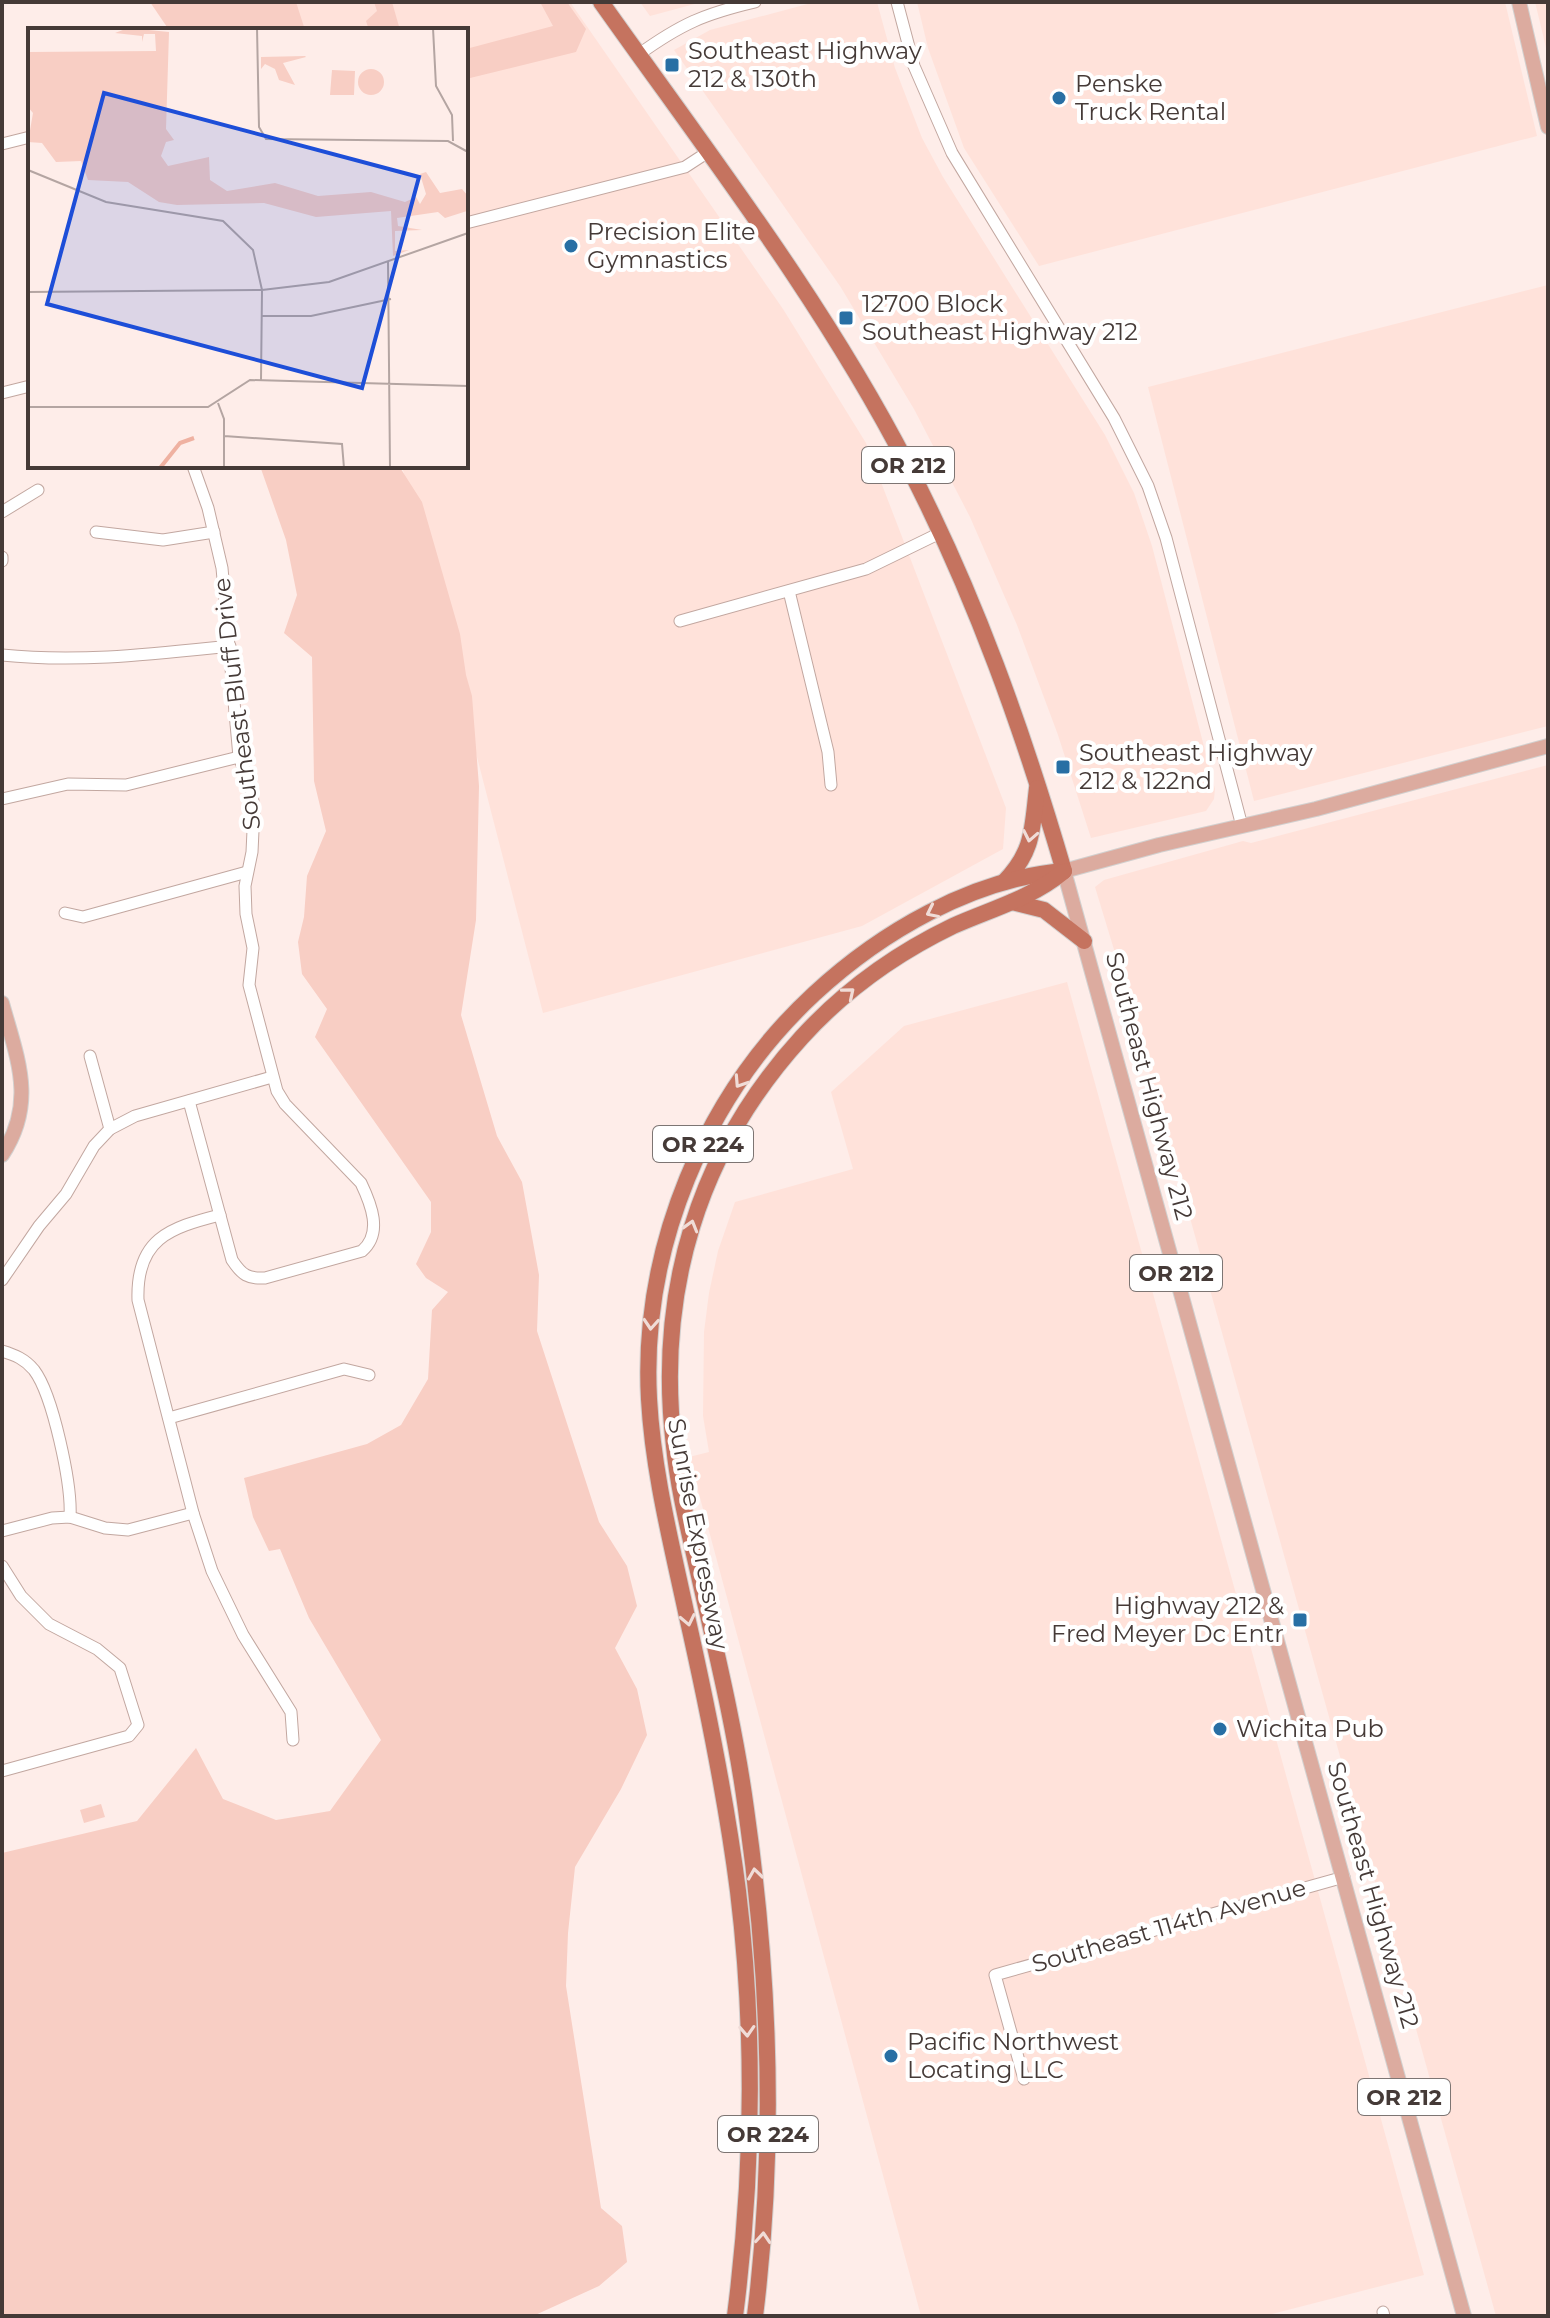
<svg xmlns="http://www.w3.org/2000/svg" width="1550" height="2318" font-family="Montserrat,sans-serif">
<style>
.built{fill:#ffe2da}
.green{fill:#f8cec4}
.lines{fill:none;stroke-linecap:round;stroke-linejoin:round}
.minor-casing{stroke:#c2a7a0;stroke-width:13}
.major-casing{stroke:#d2d0cf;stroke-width:16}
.highway-casing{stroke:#d2d0cf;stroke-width:18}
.minor{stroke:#fff;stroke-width:11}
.major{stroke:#dcab9f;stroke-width:14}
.highway{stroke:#c5735f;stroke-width:16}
.oneway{stroke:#f0dcd7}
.poi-dot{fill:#286fa4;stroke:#fff;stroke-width:3}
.labels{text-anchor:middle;stroke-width:8;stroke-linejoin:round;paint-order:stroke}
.shield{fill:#fff;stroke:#7d7573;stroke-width:2}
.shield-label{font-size:22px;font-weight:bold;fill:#453a37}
.poi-label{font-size:24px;fill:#453a37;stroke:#fff;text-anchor:start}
.street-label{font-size:24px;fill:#453a37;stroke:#fff}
.inset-river{fill:none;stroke:#efb1a1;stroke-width:4}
.inset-road{fill:none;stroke:#b4a5a2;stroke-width:2}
.view{fill:#1d4ed8;fill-opacity:0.15;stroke:#1d4ed8;stroke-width:4}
.inset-edge{fill:none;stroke:#453a37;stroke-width:4}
</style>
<rect width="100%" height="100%" fill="#feede9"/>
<g class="built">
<polygon points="285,2 570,2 783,309 866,443 1006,808 1003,849 862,926 543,1013 402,466 466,466 466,30 292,30"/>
<polygon points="640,2 702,2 650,16"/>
<polygon points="815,2 877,2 895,68 922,138 943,177 1105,435 1134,493 1152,546 1215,789 1214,799 1206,811 1091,838 1058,735 1017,625 970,517 914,409 840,286 674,50 710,30"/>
<polygon points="917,2 1505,2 1537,136 1039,266 964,148 928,48"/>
<polygon points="1535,2 1548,2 1548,57 1543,35"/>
<polygon points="1548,285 1548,726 1254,801 1148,387"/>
<polygon points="1548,765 1548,2316 1496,2316 1129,999 1095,887 1104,880 1243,841 1251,843"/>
<polygon points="1067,982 1424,2275 1264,2316 921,2316 689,1457 709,1452 703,1416 704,1332 709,1293 718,1251 735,1202 853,1169 831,1092 904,1026"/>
</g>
<g class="green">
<polygon points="150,2 296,2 305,30 169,30"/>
<polygon points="374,2 392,2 400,30 369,30 366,21 377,11"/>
<polygon points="540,2 567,2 586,29 576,52 466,79 466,49 553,26"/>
<polygon points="260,466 399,466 422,502 460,634 466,675 472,696 479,786 476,920 461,1015 497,1136 522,1182 539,1275 537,1331 599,1522 627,1566 637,1606 615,1648 637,1689 647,1735 621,1789 575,1867 568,1933 566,1986 601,2208 622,2226 627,2262 599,2286 533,2316 2,2316 2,1853 137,1821 196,1748 223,1799 276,1820 330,1811 381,1740 309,1618 280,1549 269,1551 253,1517 244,1478 367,1444 401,1425 428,1379 432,1310 448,1292 426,1278 416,1264 431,1232 431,1202 315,1037 327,1009 302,974 298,942 304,917 307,876 326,831 314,781 312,657 284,633 297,595 286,540"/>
<polygon points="101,1804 105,1817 84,1823 80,1810"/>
</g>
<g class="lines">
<defs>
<g id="minor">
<polyline points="897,2 914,66 952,153 1114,418 1148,486 1166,538 1242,826"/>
<path d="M638,55c43,-31 66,-41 117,-53"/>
<polyline points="2,144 30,137"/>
<polyline points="466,223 685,167 708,152"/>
<polyline points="2,393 30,386"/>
<polyline points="2,512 38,490"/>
<polyline points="96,532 163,540 214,532"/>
<polyline points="2,557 2,561"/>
<polyline points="789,591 828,752 831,785"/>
<polyline points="680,621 866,569 942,532"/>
<path d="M2,655c77,8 151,-1 228,-9"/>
<polyline points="2,799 68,784 126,785 239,757"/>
<polyline points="65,913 83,917 247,872"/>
<polyline points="90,1056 110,1129"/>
<path d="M189,1101l43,159c10,15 16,19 33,18l97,-27c21,-18 9,-47 -1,-68l-76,-79 -8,-13 -28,-106 4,-37 -7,-34 -1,-28 7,-34 2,-43 -3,-22 -12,-30 -17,-189 -14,-60 -15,-42"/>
<path d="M220,1215c-51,13 -84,24 -82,85l55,213 19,58 31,64 48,77 2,28"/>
<polyline points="2,1280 39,1226 66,1194 94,1146 110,1129 135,1116 272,1077"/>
<path d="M2,1351c13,4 23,8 32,19 19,25 38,115 36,147"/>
<polyline points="169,1418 344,1369 369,1375"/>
<polyline points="2,1531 52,1518 70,1517 105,1528 128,1530 193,1513"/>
<polyline points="2,1566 21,1596 49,1624 97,1649 120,1668 138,1725 129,1736 2,1771"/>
<polyline points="1024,2079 995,1975 1344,1877"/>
<polyline points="1383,2312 1384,2316"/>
</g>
<g id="major">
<polyline points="1519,2 1548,127"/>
<path d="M2,1003c15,55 35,99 0,152"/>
<polyline points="1464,2316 1064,871 1159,845 1316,809 1548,746"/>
</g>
<g id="highway">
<path d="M601,2c107,151 222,299 307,464 67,129 115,265 156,405"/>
<path d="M1004,882c30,-31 28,-53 33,-94"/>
<polyline points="1012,902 1044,910 1084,941"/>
<path d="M735,2316c18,-140 20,-285 3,-425 -12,-94 -31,-186 -52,-279 -15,-70 -33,-141 -37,-213 -8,-150 55,-303 165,-405 67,-62 158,-115 250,-123"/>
<path d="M755,2316c21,-169 15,-339 -9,-507 -11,-82 -31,-162 -49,-242 -9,-40 -19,-80 -23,-121 -18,-153 23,-294 128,-409 42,-46 95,-84 151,-111 38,-17 77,-27 110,-54"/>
</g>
</defs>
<use href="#minor" class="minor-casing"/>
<use href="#major" class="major-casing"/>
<use href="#highway" class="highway-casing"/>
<use href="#minor" class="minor"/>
<use href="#major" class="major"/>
<use href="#highway" class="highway"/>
</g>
<defs><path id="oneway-chevron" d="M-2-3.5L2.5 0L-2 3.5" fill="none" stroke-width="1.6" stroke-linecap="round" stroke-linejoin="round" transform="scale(2)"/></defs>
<g class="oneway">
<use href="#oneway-chevron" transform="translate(1030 836) rotate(101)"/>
<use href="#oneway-chevron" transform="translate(932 912) rotate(154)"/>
<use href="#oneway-chevron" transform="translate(849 993) rotate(-40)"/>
<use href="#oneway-chevron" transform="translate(740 1082) rotate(123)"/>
<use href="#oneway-chevron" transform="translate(691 1226) rotate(-74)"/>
<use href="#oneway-chevron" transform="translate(651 1324) rotate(94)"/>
<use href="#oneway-chevron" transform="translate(688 1620) rotate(78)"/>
<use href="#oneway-chevron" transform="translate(755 1874) rotate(-98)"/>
<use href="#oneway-chevron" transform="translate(747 2031) rotate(87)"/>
<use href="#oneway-chevron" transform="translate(763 2238) rotate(-86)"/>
</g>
<g class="poi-dot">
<rect x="664" y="57" width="16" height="16" rx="4"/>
<circle cx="1059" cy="98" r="8"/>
<circle cx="571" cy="246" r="8"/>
<rect x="838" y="310" width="16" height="16" rx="4"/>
<rect x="1055" y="759" width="16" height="16" rx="4"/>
<rect x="1292" y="1612" width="16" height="16" rx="4"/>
<circle cx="1220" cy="1729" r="8"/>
<circle cx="891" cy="2056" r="8"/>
</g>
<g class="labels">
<g class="shield">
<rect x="862" y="447" width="92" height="36" rx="6"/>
<rect x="653" y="1126" width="100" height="36" rx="6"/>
<rect x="1130" y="1255" width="92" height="36" rx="6"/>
<rect x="1358" y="2079" width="92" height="36" rx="6"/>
<rect x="718" y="2116" width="100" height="36" rx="6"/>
</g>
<g class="shield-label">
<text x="908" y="473">OR 212</text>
<text x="703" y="1152">OR 224</text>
<text x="1176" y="1281">OR 212</text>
<text x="1404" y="2105">OR 212</text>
<text x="768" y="2142">OR 224</text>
</g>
<g class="poi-label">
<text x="688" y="59">Southeast Highway<tspan x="688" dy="28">212 &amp; 130th</tspan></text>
<text x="1075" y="92">Penske<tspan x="1075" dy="28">Truck Rental</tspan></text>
<text x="587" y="240">Precision Elite<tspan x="587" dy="28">Gymnastics</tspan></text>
<text x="862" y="312">12700 Block<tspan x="862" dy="28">Southeast Highway 212</tspan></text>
<text x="1079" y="761">Southeast Highway<tspan x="1079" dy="28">212 &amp; 122nd</tspan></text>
<text x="1284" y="1614" text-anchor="end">Highway 212 &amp;<tspan x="1284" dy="28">Fred Meyer Dc Entr</tspan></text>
<text x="1236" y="1737">Wichita Pub</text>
<text x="907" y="2050">Pacific Northwest<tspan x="907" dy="28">Locating LLC</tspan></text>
</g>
<g class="street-label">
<text transform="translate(237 704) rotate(-97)" y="8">Southeast Bluff Drive</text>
<text transform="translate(1149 1086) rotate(75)" y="8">Southeast Highway 212</text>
<text transform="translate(698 1534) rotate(79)" y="8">Sunrise Expressway</text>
<text transform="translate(1373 1895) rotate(74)" y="8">Southeast Highway 212</text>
<text transform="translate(1169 1926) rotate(-16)" y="8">Southeast 114th Avenue</text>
</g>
</g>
<g transform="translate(28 28)">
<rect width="440" height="440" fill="#feede9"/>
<path d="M100,0l41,4 -3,97 8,11 -8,2 -5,14 7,10 41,-9 1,23 17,11 48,-8 43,13 53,-4 34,10 11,-5 4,7 6,-10 -6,-20 6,-2 14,21 22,-4 6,7 -1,15 -22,7 -7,-6 -41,6 1,8 24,4 -27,1v20l14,-1 -16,6 -2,-45 -75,6 -52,-14 -87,2 -18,-3 -31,-20 -40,-2 -7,-19 -25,1 -14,-19 -14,-1 5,-29 -5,-6v-55l128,-1 -1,-17h-11l-2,8v-6l-27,-3zM233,29l44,-1 1,1 -23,6 12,22 -16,-5 -4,-11 -10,-5 -4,5zM330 54a13 13 0 1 1 26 0a13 13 0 1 1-26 0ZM304,42l23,1 -1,24h-24z" fill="#f8cec4"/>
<path class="inset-river" d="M132,440l20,-25 14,-5"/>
<path class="inset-road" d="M131,0h116M229,0l2,99 7,12 182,2 20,11M405,0l3,58 16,29 1,26M0,142l78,32 117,19 30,29 9,40M360,234l2,206M234,262l67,-8 139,-49M0,264l234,-2 -1,90M233,288h50l80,-17M190,375l6,16v49M0,379h180l42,-27 218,6M196,408l118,8 2,24"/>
<path class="view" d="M76,65l315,84 -57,211 -315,-84z"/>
<rect width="440" height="440" class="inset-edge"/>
</g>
<rect width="1550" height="2318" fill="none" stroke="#453a37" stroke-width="8"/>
</svg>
